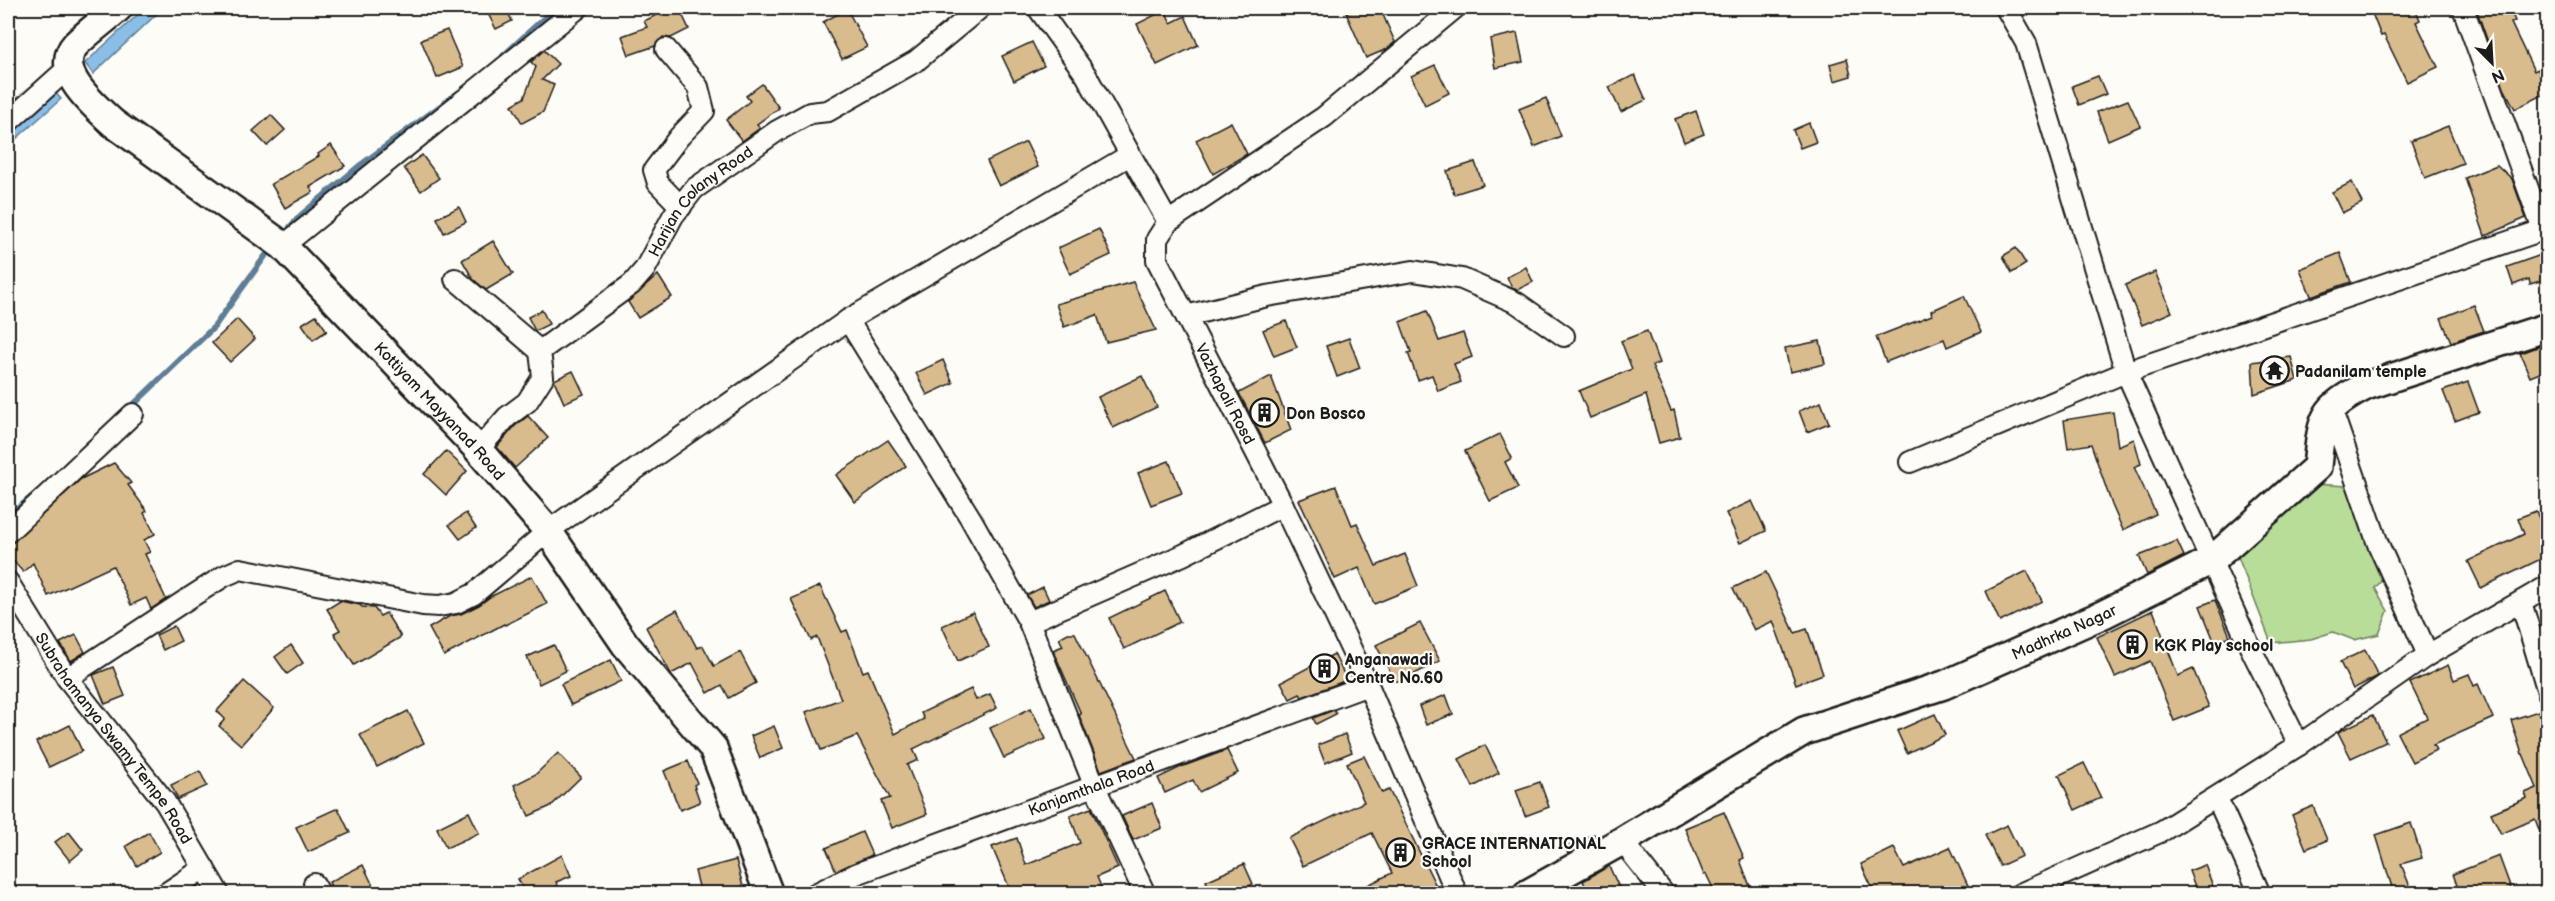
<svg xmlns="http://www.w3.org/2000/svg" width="2555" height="901" font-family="'Balsamiq Sans',sans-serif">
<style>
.green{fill:#b8dd98;stroke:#6a7c5a;stroke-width:1.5}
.water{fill:#8abee7;stroke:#5e7d96;stroke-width:1.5}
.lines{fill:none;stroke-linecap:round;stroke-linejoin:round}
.stream{stroke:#5e7d96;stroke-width:6}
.building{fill:#d9bc8d;stroke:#1c1c1c;stroke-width:1.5}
.street-casing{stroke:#1c1c1c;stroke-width:24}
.secondary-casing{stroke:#1c1c1c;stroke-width:32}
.street{stroke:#fdfcf7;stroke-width:20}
.secondary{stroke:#fdfcf7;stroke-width:27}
.labels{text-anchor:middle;stroke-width:4.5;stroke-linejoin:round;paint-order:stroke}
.street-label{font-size:16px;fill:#1c1c1c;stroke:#fdfcf7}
.poi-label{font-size:16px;font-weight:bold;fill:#1c1c1c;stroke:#fdfcf7;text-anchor:start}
</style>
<rect width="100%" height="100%" fill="#fdfcf7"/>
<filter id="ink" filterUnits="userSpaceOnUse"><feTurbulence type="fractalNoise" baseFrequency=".0167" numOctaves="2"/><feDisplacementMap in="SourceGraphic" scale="12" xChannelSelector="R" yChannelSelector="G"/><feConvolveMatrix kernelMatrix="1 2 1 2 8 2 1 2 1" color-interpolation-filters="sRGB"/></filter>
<g filter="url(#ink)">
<polygon class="green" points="2312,484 2348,486 2383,579 2375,588 2388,611 2379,634 2354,640 2333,632 2311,639 2271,643 2235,549"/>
<g class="water">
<polygon points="145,8 163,8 93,74 85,63"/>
<polygon points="51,88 61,99 8,146 8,128"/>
</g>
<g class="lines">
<g class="stream">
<polyline points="503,56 555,8"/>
<polyline points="290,227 301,215 358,167 458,93"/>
<polyline points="129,409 214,327 266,255"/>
<polyline points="8,517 37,492"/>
</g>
</g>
<g class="building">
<polygon points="485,8 506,8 512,21 496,29"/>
<polygon points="671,8 679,8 689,29 671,38 663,37 655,46 629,55 622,36 647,27 644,21"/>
<polygon points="1359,8 1380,8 1395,42 1387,49 1366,58 1346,13"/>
<polygon points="2370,8 2415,8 2420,20 2416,22 2438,67 2407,82 2384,35 2381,36"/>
<polygon points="2476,8 2509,8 2515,21 2511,23 2534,71 2538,69 2547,93 2515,109 2504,88"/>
<polygon points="847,9 867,47 842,59 823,22"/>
<polygon points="1165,10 1171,23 1185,16 1198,45 1157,65 1137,24"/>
<polygon points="447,30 463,67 437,78 421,40"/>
<polygon points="1517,33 1523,62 1495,68 1490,39"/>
<polygon points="1032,42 1044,66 1014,81 1002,56"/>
<polygon points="544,50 558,64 542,80 554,85 543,112 522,123 512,105 524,98 536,67 531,62"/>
<polygon points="1847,59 1851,76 1834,81 1830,64"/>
<polygon points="1435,65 1449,93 1425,105 1411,76"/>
<polygon points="1635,75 1646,100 1621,112 1609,87"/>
<polygon points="2098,76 2106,94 2079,105 2072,86"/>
<polygon points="762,84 779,108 757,124 760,128 742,141 726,120 750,101 746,96"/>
<polygon points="1546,98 1561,136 1534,147 1519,109"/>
<polygon points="2128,100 2140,126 2108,140 2097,112"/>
<polygon points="1696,111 1704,134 1684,142 1675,119"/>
<polygon points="271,115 285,130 267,146 253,131"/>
<polygon points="1231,122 1247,154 1213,174 1196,140"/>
<polygon points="1809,123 1816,142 1800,148 1793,130"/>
<polygon points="2448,126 2463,163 2425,178 2411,141"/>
<polygon points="1026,142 1038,167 999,186 987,161"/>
<polygon points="331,145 345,166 310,187 313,192 285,208 271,184 319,156 318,154"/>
<polygon points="422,155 439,178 421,191 404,168"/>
<polygon points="1475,162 1483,185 1454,194 1447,171"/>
<polygon points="2497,165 2512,179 2526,218 2485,236 2465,178"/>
<polygon points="2352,182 2362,203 2342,213 2332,192"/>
<polygon points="459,207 466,222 444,233 437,218"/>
<polygon points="1099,229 1111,255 1070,274 1058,248"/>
<polygon points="493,241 513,274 486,290 473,279 462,260"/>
<polygon points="2016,248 2026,264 2012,273 2003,256"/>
<polygon points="2340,253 2351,282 2311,296 2300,269"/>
<polygon points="2541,255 2547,279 2530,284 2529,279 2513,285 2507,267"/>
<polygon points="1526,267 1533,282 1517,290 1512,288 1507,277"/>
<polygon points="2155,272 2172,312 2142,325 2125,285"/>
<polygon points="658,275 672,297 638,318 628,302"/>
<polygon points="1133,282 1156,330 1106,342 1097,315 1064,327 1056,304"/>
<polygon points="1964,296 1981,332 1947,347 1944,339 1886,362 1876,337 1932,315 1931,311"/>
<polygon points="2474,305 2484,331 2451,342 2441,318"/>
<polygon points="542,310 549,324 535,331 528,317"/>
<polygon points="1427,311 1439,341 1463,333 1472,357 1454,364 1461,382 1438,391 1432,375 1418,380 1408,353 1411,352 1400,322"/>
<polygon points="316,315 327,331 313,340 302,324"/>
<polygon points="237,319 255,339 230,362 212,343"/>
<polygon points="1286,321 1297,347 1274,356 1263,330"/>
<polygon points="1647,331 1659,363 1652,366 1671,411 1674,410 1680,437 1659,443 1646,395 1590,418 1579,391 1632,369 1621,341"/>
<polygon points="1349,338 1360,368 1337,377 1326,346"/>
<polygon points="1820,341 1825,364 1790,372 1785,348"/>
<polygon points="2544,345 2547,354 2547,370 2530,377 2520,353"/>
<polygon points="2291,357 2297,380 2254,394 2252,362"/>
<polygon points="943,360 953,383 927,395 916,373"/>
<polygon points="573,371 584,394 564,403 554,380"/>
<polygon points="1142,376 1157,407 1113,428 1098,397"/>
<polygon points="1271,376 1291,430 1265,443 1239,393"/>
<polygon points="2468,382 2479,412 2455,421 2443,391"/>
<polygon points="1821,402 1829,423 1807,432 1799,411"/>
<polygon points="2113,412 2118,446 2134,439 2141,464 2134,467 2156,514 2123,530 2112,505 2091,444 2068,448 2064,420"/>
<polygon points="528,416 548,438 515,468 497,447 515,426"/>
<polygon points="1500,434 1512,458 1505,462 1518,488 1490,501 1465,451"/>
<polygon points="888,440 906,466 855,502 836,475"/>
<polygon points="446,451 467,471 446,495 424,474"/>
<polygon points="1169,461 1182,493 1151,505 1138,473"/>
<polygon points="114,463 131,483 128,485 147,511 144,513 155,534 144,540 150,552 145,554 166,599 151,609 146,598 131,605 113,566 48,596 33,563 23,572 8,555 8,546 81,479"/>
<polygon points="1336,486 1352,525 1357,523 1376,566 1405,554 1418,586 1374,604 1359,568 1335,579 1299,500"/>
<polygon points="1752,501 1766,531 1740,543 1726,513"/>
<polygon points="2536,511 2547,538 2547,556 2481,588 2468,561 2524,534 2518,518"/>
<polygon points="466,513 476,528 460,539 449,525"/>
<polygon points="2177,541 2184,556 2147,575 2139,556"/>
<polygon points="2027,571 2042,601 2000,622 1986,591"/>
<polygon points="1766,572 1795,633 1807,629 1823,674 1796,684 1773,621 1754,630 1733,588"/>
<polygon points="532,576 547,604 505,625 504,624 444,656 429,628 450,616 461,614 479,605 490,597"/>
<polygon points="820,586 842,632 847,630 863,672 868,670 895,734 924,719 921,713 971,689 976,700 990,694 997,708 913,749 918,760 907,765 927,814 892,828 881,801 890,798 857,736 821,750 806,712 841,699 817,637 811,640 791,599"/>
<polygon points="1043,587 1049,600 1034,607 1027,595"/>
<polygon points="1165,591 1180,622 1124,649 1109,618"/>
<polygon points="2215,600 2230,636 2215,643 2200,606"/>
<polygon points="340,601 360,605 362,607 374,608 380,616 386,613 401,637 354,665 334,633 340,630 327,609"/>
<polygon points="677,610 697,648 703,646 714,666 740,652 756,683 729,698 722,685 708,693 692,663 671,674 646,627"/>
<polygon points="2153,610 2178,676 2193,669 2209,707 2174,721 2150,661 2115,677 2097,637"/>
<polygon points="973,612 989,647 958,661 942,626"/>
<polygon points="1420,623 1440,661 1401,681 1395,681 1376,645"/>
<polygon points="174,626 181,641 163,650 156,635"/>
<polygon points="1068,633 1075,633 1136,758 1101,771 1079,715 1081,714 1053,650 1063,646 1059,638"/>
<polygon points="76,635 85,652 71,661 60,643"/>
<polygon points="291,645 303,663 287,674 275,657"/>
<polygon points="554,645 566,671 539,684 527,657"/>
<polygon points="2365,650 2378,676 2353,689 2340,662"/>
<polygon points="1334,654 1347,680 1302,697 1300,694 1290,699 1281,682"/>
<polygon points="611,660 621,681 571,705 561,684"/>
<polygon points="2448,665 2454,680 2469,674 2474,686 2478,684 2493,718 2433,745 2436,750 2412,762 2397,733 2427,718 2410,683"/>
<polygon points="113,667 125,696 105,704 93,675"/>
<polygon points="244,681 274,708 241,745 219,726 225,719 217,711"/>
<polygon points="1446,695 1453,714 1426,725 1419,706"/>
<polygon points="1031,708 1046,739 1004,758 990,728"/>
<polygon points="2547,708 2547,847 2546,848 2535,819 2501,834 2491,813 2527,798 2525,793 2537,788 2523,754 2522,754 2511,720"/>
<polygon points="1334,710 1336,714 1316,724 1313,718"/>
<polygon points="408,711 424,743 377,767 360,735"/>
<polygon points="1935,714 1945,735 1907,753 1897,731"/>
<polygon points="2373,715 2386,742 2351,758 2338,732"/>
<polygon points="70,725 82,751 49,767 36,742"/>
<polygon points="774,726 783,748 760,758 751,736"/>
<polygon points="1345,734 1352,752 1325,763 1318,745"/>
<polygon points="1485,745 1499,773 1473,787 1459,759"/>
<polygon points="1227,750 1238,773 1199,792 1193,780 1165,793 1158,778 1181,767"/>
<polygon points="558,753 581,777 551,806 529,816 514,785 536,774"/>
<polygon points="1364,756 1382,793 1389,790 1440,894 1350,894 1392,873 1372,833 1303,866 1289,838 1364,802 1347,763"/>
<polygon points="688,761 697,783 694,785 700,802 680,810 664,771"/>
<polygon points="2084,763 2101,798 2075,810 2059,775"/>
<polygon points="200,771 207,786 178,799 171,785"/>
<polygon points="1540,782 1549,807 1525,816 1516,790"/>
<polygon points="1152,803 1162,828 1133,840 1122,816"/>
<polygon points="2313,806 2327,840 2306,849 2292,815"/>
<polygon points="338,808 350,833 308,852 296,827"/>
<polygon points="1091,808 1118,868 1097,877 1104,894 1012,894 992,847 1017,838 1026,865 1080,843 1070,816"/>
<polygon points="469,812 479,833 446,848 437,828"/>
<polygon points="1724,812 1744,858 1740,860 1753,894 1716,894 1706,874 1704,875 1685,828"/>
<polygon points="2411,823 2422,858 2401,864 2413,894 2394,894 2376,835"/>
<polygon points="2007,825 2022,856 2000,866 1985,835"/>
<polygon points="69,832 83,850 70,861 55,842"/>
<polygon points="149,832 160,852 137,866 126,846"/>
<polygon points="862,832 872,855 836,871 826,848"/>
<polygon points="1594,834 1596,838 1568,853 1565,848"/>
<polygon points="1950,847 1972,894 1875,894 1861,864 1894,848 1904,868"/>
<polygon points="562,855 571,876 556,882 558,886 545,894 526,894 518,879"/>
<polygon points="2499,856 2513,894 2460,894 2453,874"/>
<polygon points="736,860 745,894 701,894 695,871"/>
<polygon points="1244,864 1253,884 1240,890 1242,894 1211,894 1206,881"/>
<polygon points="363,865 377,894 334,894 329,882"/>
<polygon points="2205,865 2214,889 2198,894 2189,871"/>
<polygon points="1609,866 1622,894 1589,894 1583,881"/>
</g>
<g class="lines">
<defs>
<g id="street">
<polyline points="1038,8 1086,75 1168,222"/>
<path id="s1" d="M1455,8l-131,109 -156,105 -11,17v21l126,245 85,180 89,209"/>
<polyline points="2006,8 2026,43 2126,372 2251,649 2299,745"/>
<polyline points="666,49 698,87 704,111 679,137 654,170 658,183 681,207"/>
<polyline points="8,122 67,69"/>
<polyline points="283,246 578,8"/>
<polyline points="455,279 540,351"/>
<polyline points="1186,316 1267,296 1413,271 1462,279 1517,303 1564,336"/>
<polyline points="848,320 971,519 1029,622 1095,787 1145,894"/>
<polyline points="2331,408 2378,544 2428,655"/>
<path id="s2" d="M478,450l29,-33 20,-15 16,-25 -3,-26 92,-67 13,-15 28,-53 21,-27 83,-58 33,-18 18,-2 88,-50 64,-53"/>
<polyline points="1910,462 2126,372 2543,230 2463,8"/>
<polyline points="8,532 133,414"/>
<path id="s3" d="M8,582l59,96 98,124 54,92"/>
<polyline points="2521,602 2548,692"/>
<polyline points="1029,622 1183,555 1283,505"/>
<polyline points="67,678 183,602 224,576 240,569 423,605 439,606 456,603 474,594 548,531 848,320 1130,155"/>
<polyline points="2217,798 2260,894"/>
<polyline points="1622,841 1664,894"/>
<polyline points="314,884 320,894"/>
<polyline points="165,894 204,868"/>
<path id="s4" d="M815,894l41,-20 512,-189"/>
<polyline points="2020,894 2162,831 2299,745 2428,655 2548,586"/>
</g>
<g id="secondary">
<path id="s5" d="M118,8c-13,12 -29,23 -42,36 -25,27 19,62 37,79l170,123 192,200 73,85 77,113 88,104 56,146"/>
<path id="s6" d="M1527,894l95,-53 182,-110 140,-46 160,-71 108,-54 105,-93c5,-49 4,-58 49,-81l182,-59"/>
</g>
</defs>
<use href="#street" class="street-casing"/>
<use href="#secondary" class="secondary-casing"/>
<use href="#street" class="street"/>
<use href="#secondary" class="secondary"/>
</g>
</g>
<defs>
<symbol id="temple-ring" viewBox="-11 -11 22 22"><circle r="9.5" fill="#fdfcf7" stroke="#1c1c1c" stroke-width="1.5"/><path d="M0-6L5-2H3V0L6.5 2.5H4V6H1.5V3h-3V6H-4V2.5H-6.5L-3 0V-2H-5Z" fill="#1c1c1c"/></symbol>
<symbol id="building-ring" viewBox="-11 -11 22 22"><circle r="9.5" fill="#fdfcf7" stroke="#1c1c1c" stroke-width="1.5"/><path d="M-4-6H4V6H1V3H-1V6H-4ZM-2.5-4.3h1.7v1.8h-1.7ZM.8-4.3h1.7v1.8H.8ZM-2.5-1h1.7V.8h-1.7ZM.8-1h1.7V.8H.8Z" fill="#1c1c1c"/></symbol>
</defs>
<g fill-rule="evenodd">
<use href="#temple-ring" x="2258" y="354" width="33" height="33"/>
<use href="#building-ring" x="1248" y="396" width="33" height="33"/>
<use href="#building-ring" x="2116" y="628" width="33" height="33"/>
<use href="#building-ring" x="1308" y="652" width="33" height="33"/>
<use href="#building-ring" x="1384" y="836" width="33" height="33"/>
</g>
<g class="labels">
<g class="street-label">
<text dy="6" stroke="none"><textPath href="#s2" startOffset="348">Harijan Colany Road</textPath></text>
<text dy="6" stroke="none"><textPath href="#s1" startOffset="550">Vazhapali Rosd</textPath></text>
<text dy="6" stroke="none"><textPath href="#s5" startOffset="590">Kottiyam Mayyanad Road</textPath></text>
<text dy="6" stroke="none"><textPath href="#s6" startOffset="600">Madhrka Nagar</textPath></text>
<text dy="6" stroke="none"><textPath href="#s3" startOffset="189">Subrahamanya Swamy Tempe Road</textPath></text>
<text dy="6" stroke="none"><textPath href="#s4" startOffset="296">Kanjamthala Road</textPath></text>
</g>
<g class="poi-label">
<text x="2295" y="377">Padanilam temple</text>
<text x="1286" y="419">Don Bosco</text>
<text x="2154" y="651">KGK Play school</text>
<text x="1345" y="665">Anganawadi<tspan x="1345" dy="18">Centre No.60</tspan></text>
<text x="1422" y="849">GRACE INTERNATIONAL<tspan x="1422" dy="18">School</tspan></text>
</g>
</g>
<rect width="2555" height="901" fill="none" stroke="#fdfcf7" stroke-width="30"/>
<rect x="15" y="15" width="2525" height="871" fill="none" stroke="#1c1c1c" stroke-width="2" filter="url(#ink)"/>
<g transform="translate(2492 63) rotate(156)" stroke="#fdfcf7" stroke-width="4.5" paint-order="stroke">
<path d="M0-4.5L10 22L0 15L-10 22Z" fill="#1c1c1c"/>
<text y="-9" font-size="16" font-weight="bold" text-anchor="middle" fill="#1c1c1c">N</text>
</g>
</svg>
